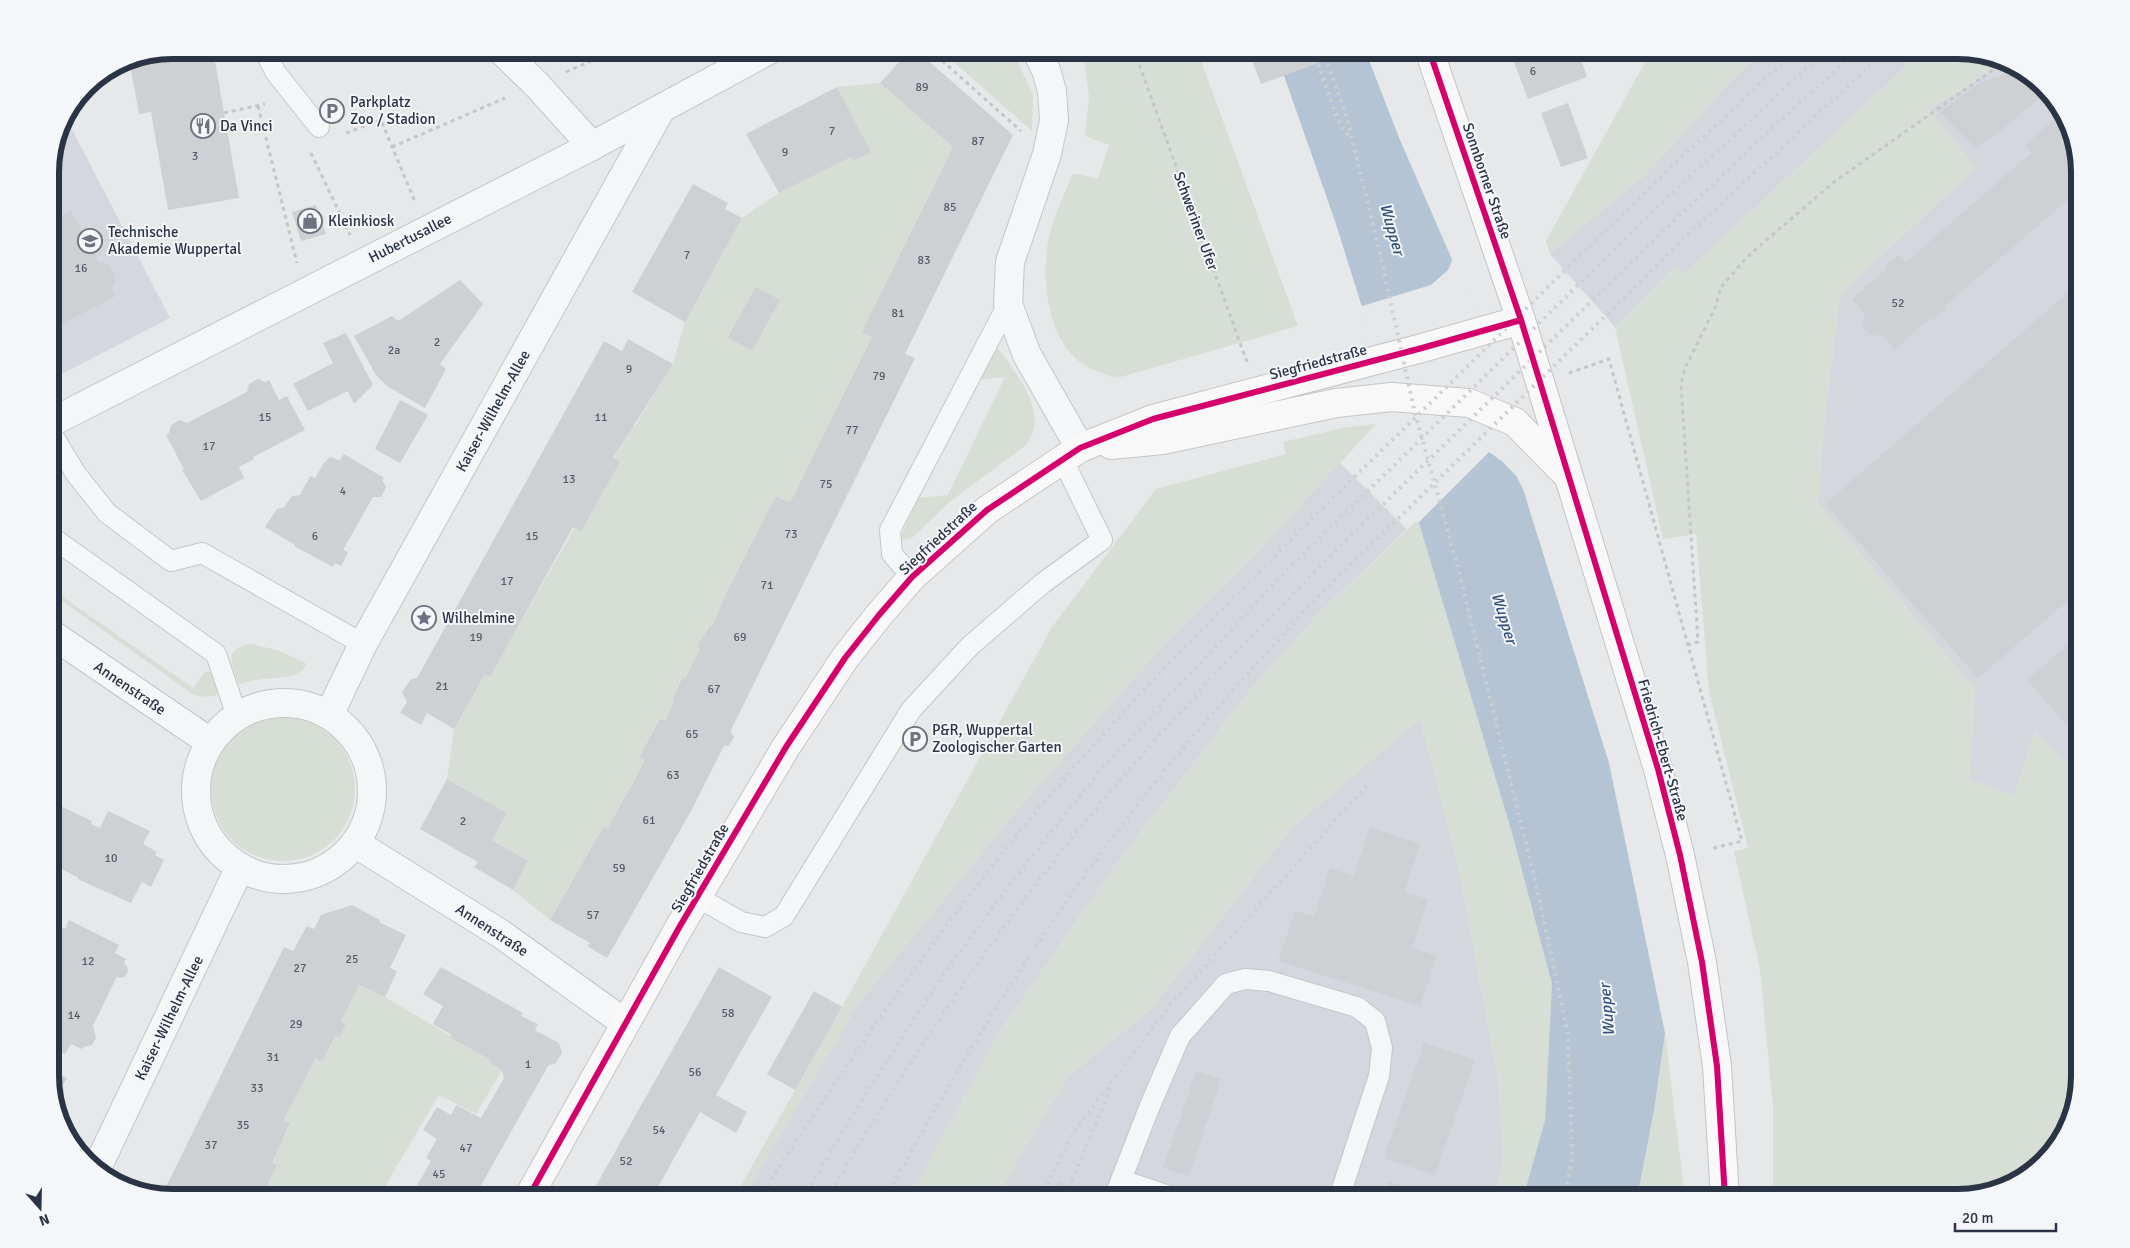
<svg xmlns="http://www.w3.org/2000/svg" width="2130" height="1248" font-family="Signika,sans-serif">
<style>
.built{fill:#d4d7dd}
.green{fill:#d6ded6}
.water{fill:#b4c4d5}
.pier{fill:#e6e8ea}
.building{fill:#ced0d3}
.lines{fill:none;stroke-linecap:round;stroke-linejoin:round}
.lane-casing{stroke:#c4c6c8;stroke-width:22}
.street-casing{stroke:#c4c6c8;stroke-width:30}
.secondary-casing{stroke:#c4c6c8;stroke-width:30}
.primary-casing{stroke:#c2c5c8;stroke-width:30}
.path{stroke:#c5c6ca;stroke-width:3;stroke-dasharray:4 4;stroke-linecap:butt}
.lane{stroke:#f5f6f7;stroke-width:20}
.street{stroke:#f5f6f7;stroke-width:28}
.secondary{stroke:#f8f8f8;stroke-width:28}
.primary{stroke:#f8f8f8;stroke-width:28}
.rail{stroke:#cecfd2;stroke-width:4;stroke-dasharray:2.5 5;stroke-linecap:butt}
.cycleway-casing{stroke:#f4f6f9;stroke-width:9}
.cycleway{stroke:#d6006c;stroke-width:6}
.labels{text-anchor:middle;stroke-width:4;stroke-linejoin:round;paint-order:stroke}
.number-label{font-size:12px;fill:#545c69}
.poi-label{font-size:15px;fill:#2b3445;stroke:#f4f6f9;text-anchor:start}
.street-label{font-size:15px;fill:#2b3445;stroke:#f4f6f9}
.water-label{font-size:16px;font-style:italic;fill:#34527a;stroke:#f4f6f9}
.rim{fill:none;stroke:#2b3445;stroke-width:6}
</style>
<rect width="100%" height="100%" fill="#e6e8ea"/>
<g class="built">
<polygon points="1764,50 1923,50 1684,274 1674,267 1615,327 1550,254 1644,176 1734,78"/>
<polygon points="2005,63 2019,66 2064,111 2080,164 2080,775 2035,731 2014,796 1970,779 1975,689 1818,503 1824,424 1840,294 1976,168 1929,109"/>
<polygon points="65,116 170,318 50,380 50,164 59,125"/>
<polygon points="1339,462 1407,529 1319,613 1249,691 1114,867 1000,1031 909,1198 743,1198 858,1004 1014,814 1158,651 1260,550"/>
<polygon points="1420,719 1459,870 1498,1079 1503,1158 1494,1198 995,1198 1067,1078 1152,1008 1290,830"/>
</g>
<g class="green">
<polygon points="940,50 1008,50 1016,59 1033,94 1032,131"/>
<path d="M1110,50h87l101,276 -181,52c-16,-5 -32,-10 -44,-22 -27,-29 -32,-82 -24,-119 5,-22 16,-44 24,-64l25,6 11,-34 -24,-9 4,-40 -5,-36z"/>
<polygon points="1652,50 1764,50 1734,78 1644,176 1550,254 1546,241"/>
<polygon points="1923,50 1958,50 2005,63 1929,109 1976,168 1840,294 1824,424 1818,503 1975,689 1970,779 2014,796 2035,731 2080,775 2080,1076 2064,1137 2019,1182 1958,1198 1773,1198 1773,1106 1760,970 1734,851 1748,848 1709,692 1696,534 1663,539 1615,327 1674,267 1684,274"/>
<polygon points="880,83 953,147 863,332 872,337 790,503 776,496 725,595 712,627 708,626 697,646 700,648 685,679 681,678 672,698 675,700 665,721 659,718 639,757 645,760 607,829 603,827 550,920 513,890 528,861 492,840 507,813 447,779 454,729 485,674 490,676 632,427 634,427 673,364 685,322 742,218 779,193 851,157 854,161 871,152 837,87"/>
<path d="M996,348l6,5c18,28 47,59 24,92l-74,55 -40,38 -9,2 -2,-3 17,-39 30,-3 57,-118 -30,3z"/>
<polygon points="1376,424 1260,550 1158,651 1014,814 858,1004 743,1198 734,1198 842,1007 1052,627 1156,489 1286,454 1283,442 1343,428"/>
<polygon points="1418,520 1512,833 1552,984 1545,1120 1523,1198 1494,1198 1503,1158 1498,1079 1459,870 1420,720 1290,830 1152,1008 1067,1078 995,1198 909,1198 1000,1031 1114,867 1249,691 1319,613"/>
<path d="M50,588l143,100 13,-17 5,1 8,22c-10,4 -17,3 -27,0l-142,-102z"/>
<path d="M252,644l28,7 27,13c-10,16 -28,13 -44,15 -8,1 -16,3 -24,5 -8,-19 -16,-37 13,-40z"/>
<circle cx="283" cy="789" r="72"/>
<polygon points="359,985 385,997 491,1060 490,1063 502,1070 476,1114 439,1095 378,1198 261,1198 277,1165 272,1163 290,1124 283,1121 316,1058 322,1062 335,1036 339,1038 346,1024 341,1022"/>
<polygon points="1665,1033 1685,1198 1637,1198 1654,1111"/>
</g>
<polygon class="water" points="1275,50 1365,50 1400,140 1464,287 1531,515 1609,763 1665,1033 1654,1111 1637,1198 1523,1198 1545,1120 1552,984 1512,833 1418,520 1362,307 1335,221"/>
<polygon class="pier" points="1454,257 1467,286 1532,508 1517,477 1503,462 1489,452 1417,524 1359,307 1431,285 1448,270"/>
<g class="building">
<polygon points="172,50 213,50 239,198 168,210 151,112 139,114 129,59"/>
<polygon points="910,50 916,50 1013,135 905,354 915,358 732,728 731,732 734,737 729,746 724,746 691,811 607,958 587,946 590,943 550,920 603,827 607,829 635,779 645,760 639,758 649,738 660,718 665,721 675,700 672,699 682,678 685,679 700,648 697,646 709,626 712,627 725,595 776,496 790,503 872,337 862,332 953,147 880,83"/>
<polygon points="1248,50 1354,50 1261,84"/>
<polygon points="1502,50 1564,50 1567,58 1579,54 1587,77 1528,99 1510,51 1504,54"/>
<polygon points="2014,65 2019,66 2045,93 2008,125 1976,148 1940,112 1979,83 1999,77"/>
<polygon points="837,87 871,152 854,161 851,157 779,193 746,134"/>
<polygon points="1568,103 1588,158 1561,167 1541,113"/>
<polygon points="2064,111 2080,164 2080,189 1944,307 1946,309 1932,321 1930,318 1895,350 1880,333 1877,336 1869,335 1862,326 1863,318 1866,316 1852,299 1888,267 1886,265 1899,254 1906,262 2031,153 2025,145"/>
<polygon points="693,184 728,203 725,209 742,218 685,322 632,292"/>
<polygon points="316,205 326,234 301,241 292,212"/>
<polygon points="71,211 99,263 102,262 109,264 114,272 116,280 114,286 111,288 116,296 50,330 50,245 53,244 50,239 50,222"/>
<polygon points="460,280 483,304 440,364 446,369 425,408 387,386 376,375 354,336 392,316 398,321"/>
<polygon points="2080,282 2080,590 1978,678 1825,504"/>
<polygon points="756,287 780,300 752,351 728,337"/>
<polygon points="346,333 373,385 354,404 348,391 308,411 293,384 333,363 323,343"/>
<polygon points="628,339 673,364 613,458 620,462 581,531 573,527 490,677 485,674 454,729 427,713 421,725 400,713 407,702 402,692 411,679 417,678 604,341 622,351"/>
<polygon points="258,379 265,382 269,380 279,400 287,396 305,430 253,457 254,459 239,467 244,478 201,501 182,470 184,469 166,435 169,433 171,425 180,420 187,423 247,392 249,384"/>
<polygon points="400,400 428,415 400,463 375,449"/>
<polygon points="344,454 384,478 382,480 386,487 381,497 373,497 343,550 348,552 341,566 335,563 333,567 294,546 295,545 265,527 277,509 284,507 292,496 300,495 310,476 315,478 324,463 330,457 340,460"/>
<polygon points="2080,634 2080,740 2027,680"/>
<polygon points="50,737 60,741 50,763"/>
<polygon points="447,779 507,813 492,840 528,861 513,890 474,867 478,862 420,829"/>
<polygon points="52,802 92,821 91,824 100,828 108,811 150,831 143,844 157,852 155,855 164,860 151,887 142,882 131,903 78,879 79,878 50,863"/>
<polygon points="1370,827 1420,844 1404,892 1428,899 1412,948 1437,956 1420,1006 1278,961 1295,910 1314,916 1330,868 1354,876"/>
<polygon points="352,905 380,920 379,922 406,935 390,968 397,971 385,997 359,985 341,1022 346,1024 339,1038 335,1036 322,1062 316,1058 283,1121 290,1123 272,1163 277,1165 261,1198 172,1198 162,1195 284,947 293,951 307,926 314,929 321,915"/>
<polygon points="69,920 119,945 115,953 126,959 124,962 128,969 127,974 124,977 116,978 93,1026 96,1038 92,1045 84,1047 82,1049 71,1044 65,1054 50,1046 50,921 65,929"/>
<polygon points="441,967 523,1013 521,1016 538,1024 535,1030 559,1043 562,1053 556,1063 548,1066 474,1198 410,1198 431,1161 426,1158 437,1139 423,1130 437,1107 451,1115 456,1105 481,1118 504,1078 502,1070 490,1063 491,1060 450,1037 452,1035 433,1024 443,1006 423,994"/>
<polygon points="719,967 772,997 716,1095 747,1112 736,1133 700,1112 658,1187 660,1189 655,1198 589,1198"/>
<polygon points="814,991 842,1007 795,1090 767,1074"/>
<polygon points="1424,1043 1475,1060 1435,1175 1384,1158"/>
<polygon points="50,1069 67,1078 59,1091 51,1087"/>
<polygon points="1196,1071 1221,1079 1189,1176 1163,1168"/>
<polygon points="1058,1181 1069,1187 1097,1198 1051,1198"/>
<polygon points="1388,1181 1438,1198 1382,1198"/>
</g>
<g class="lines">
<defs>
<g id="lane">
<polyline points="264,50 276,73 319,127"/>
<polyline points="50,431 76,474 107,513 171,561 202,553 363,644"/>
<polyline points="50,536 216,654 237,716"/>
<polyline points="912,577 892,554 890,530 1008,304"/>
<polyline points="697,897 741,922 765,927 784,916 911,710 970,646 1043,583 1102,540 1062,458"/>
<polyline points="1121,1180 1175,1198"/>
<polyline points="1114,1198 1149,1108 1180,1036 1226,984 1245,979 1269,981 1357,1007 1375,1021 1382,1048 1379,1076 1339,1198"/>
</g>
<g id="street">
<polyline points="501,50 537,85 592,146"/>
<polyline points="1036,50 1046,70 1052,91 1054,120 1047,154 1010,262 1008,304 1027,355 1080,448"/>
<polyline points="50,423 592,146 769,50"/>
<polyline points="50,633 210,742"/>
<circle cx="284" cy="791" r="88"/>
<polyline points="329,715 363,644 661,109"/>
<polyline points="355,843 501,934 625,1023"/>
<polyline points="97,1168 240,867"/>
</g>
<g id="secondary">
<polyline points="1111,445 1163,440 1336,403 1392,397 1469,403 1515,422 1568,476"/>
<polyline points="528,1198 680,926 786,747 845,658 879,615 912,577 987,510 1080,448 1153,419 1422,348 1521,320"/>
</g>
<polyline id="primary" points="1429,50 1521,320 1658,769 1680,855 1702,962 1717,1066 1725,1198"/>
</defs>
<use href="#lane" class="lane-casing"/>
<use href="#street" class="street-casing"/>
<use href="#secondary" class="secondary-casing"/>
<use href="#primary" class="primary-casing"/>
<g class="path">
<polyline points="930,50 1021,131"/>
<polyline points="1134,50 1247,362"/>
<polyline points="566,72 616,50"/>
<polyline points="258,106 297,263"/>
<polyline points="224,113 265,104"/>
<polyline points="346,133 381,120 415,202"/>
<polyline points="392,147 505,98"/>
<polyline points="311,153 350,235"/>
<polyline points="1569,373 1609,359 1742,841 1710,849"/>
<polyline points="1687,645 1698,642 1681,384 1685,368 1715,308 1721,287 1747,257 1834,182 2004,62"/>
</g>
<use href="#lane" class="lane"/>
<use href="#street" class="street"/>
<use href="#secondary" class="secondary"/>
<use href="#primary" class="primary"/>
<g class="rail">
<polyline points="1313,50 1338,120 1348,135"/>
<polyline points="1323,50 1347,118 1381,258 1414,409 1459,572 1536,884 1568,1034 1572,1157 1565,1198"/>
<polyline points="1069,1187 1111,1088"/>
<path d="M759,1198c75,-115 152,-230 238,-338 126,-159 273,-301 418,-442 126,-124 251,-249 382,-368"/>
<polyline points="803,1198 868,1090 945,972 1017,875 1098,773 1284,573 1666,199 1826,50"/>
<path d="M827,1198c86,-145 180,-286 290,-414 113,-133 239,-253 363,-374 125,-122 248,-244 378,-360"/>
<path d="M886,1198c74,-138 156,-270 252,-394 54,-70 115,-136 175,-202l382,-374 192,-178"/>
<polyline points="1041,1198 1072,1134 1171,1004 1367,785"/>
</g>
<defs>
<g id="cycleway">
<polyline points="1429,50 1521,320 1658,769 1680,855 1702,962 1717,1066 1725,1198"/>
<polyline points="528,1198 680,926 786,747 845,658 879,615 912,577 987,510 1080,448 1153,419 1422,348 1521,320"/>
</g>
</defs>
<use href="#cycleway" class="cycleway-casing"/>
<use href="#cycleway" class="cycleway"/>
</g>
<defs>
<symbol id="parking-ring" viewBox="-11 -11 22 22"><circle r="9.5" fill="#f4f6f9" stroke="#6c737f" stroke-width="1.5"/><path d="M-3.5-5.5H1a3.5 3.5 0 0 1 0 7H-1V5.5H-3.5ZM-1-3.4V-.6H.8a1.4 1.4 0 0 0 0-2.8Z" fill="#6c737f"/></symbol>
<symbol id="restaurant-ring" viewBox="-11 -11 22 22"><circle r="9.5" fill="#f4f6f9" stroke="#6c737f" stroke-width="1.5"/><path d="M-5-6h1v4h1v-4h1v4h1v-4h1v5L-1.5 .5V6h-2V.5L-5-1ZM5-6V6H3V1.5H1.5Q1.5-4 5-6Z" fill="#6c737f"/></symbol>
<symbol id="shop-ring" viewBox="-11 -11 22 22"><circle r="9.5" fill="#f4f6f9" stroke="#6c737f" stroke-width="1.5"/><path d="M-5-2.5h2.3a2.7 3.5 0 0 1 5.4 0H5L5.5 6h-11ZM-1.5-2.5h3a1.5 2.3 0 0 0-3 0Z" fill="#6c737f"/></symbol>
<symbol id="university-ring" viewBox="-11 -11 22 22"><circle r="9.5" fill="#f4f6f9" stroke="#6c737f" stroke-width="1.5"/><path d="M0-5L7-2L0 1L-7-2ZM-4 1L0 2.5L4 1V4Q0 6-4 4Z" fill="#6c737f"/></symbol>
<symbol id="sight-ring" viewBox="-11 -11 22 22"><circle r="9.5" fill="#f4f6f9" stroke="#6c737f" stroke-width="1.5"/><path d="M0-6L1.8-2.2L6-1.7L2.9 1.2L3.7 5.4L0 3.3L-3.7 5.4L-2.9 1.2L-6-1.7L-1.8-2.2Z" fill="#6c737f"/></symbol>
</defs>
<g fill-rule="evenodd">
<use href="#parking-ring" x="318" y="97" width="28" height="28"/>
<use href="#restaurant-ring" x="189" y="112" width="28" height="28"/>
<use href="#shop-ring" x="296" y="207" width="28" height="28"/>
<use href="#university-ring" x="76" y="227" width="28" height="28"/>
<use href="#sight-ring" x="410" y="604" width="28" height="28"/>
<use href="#parking-ring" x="901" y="725" width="28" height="28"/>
</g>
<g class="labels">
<g class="number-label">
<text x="1533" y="75">6</text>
<text x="922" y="91">89</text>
<text x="832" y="135">7</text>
<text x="978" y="145">87</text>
<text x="785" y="156">9</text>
<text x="195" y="160">3</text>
<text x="950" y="211">85</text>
<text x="687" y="259">7</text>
<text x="924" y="264">83</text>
<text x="81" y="272">16</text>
<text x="1898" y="307">52</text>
<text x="898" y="317">81</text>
<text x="437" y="346">2</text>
<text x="394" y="354">2a</text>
<text x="629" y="373">9</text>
<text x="879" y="380">79</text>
<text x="265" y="421">15</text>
<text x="601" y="421">11</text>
<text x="852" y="434">77</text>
<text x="209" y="450">17</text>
<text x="569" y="483">13</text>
<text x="826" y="488">75</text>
<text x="343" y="495">4</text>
<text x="791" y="538">73</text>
<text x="315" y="540">6</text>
<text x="532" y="540">15</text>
<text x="507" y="585">17</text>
<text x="767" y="589">71</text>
<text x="476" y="641">19</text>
<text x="740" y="641">69</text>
<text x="442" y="690">21</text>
<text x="714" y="693">67</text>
<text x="692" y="738">65</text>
<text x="673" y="779">63</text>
<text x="649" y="824">61</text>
<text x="463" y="825">2</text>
<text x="111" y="862">10</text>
<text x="619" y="872">59</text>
<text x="593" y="919">57</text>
<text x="352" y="963">25</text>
<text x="88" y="965">12</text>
<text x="300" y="972">27</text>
<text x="728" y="1017">58</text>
<text x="74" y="1019">14</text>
<text x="296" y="1028">29</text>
<text x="273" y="1061">31</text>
<text x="528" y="1068">1</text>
<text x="695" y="1076">56</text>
<text x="257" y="1092">33</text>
<text x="243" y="1129">35</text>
<text x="659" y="1134">54</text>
<text x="211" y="1149">37</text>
<text x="466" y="1152">47</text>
<text x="626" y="1165">52</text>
<text x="439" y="1178">45</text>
</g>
<g class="poi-label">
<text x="350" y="107">Parkplatz<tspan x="350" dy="17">Zoo / Stadion</tspan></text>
<text x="220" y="131">Da Vinci</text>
<text x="328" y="226">Kleinkiosk</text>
<text x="108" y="237">Technische<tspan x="108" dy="17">Akademie Wuppertal</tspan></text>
<text x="442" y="623">Wilhelmine</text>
<text x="932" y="735">P&amp;R, Wuppertal<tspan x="932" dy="17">Zoologischer Garten</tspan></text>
</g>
<g class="street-label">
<text transform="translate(1487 181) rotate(71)" y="5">Sonnborner Straße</text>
<text transform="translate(1196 221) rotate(70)" y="5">Schweriner Ufer</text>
<text transform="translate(410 238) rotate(-27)" y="5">Hubertusallee</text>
<text transform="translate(1318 362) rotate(-15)" y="5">Siegfriedstraße</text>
<text transform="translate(493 411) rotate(-61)" y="5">Kaiser-Wilhelm-Allee</text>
<text transform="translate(938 538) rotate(-43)" y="5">Siegfriedstraße</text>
<text transform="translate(130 688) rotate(34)" y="5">Annenstraße</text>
<text transform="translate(1663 750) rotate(74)" y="5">Friedrich-Ebert-Straße</text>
<text transform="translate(700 868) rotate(-60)" y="5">Siegfriedstraße</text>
<text transform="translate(492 930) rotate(33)" y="5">Annenstraße</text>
<text transform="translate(169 1018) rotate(-64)" y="5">Kaiser-Wilhelm-Allee</text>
</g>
<g class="water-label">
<text transform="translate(1393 229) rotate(74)" y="6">Wupper</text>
<text transform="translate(1505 618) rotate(73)" y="6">Wupper</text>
<text transform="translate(1606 1010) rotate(-95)" y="6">Wupper</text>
</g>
</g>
<path d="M0 0H2130V1248H0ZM172 59H1958A113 113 0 0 1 2071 172V1076A113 113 0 0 1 1958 1189H172A113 113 0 0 1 59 1076V172A113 113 0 0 1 172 59Z" fill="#f4f6f9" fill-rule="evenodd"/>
<path class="rim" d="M172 59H1958A113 113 0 0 1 2071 172V1076A113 113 0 0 1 1958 1189H172A113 113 0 0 1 59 1076V172A113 113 0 0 1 172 59Z"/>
<g transform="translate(40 1208) rotate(160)" stroke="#f4f6f9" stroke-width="4" paint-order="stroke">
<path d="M0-4L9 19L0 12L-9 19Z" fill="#2b3445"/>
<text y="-8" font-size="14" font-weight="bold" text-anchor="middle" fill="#2b3445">N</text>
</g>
<path d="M1955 1223v8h101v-8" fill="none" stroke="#2b3445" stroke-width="2.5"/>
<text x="1962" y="1223" font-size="15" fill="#2b3445" stroke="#f4f6f9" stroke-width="4" paint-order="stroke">20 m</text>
</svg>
